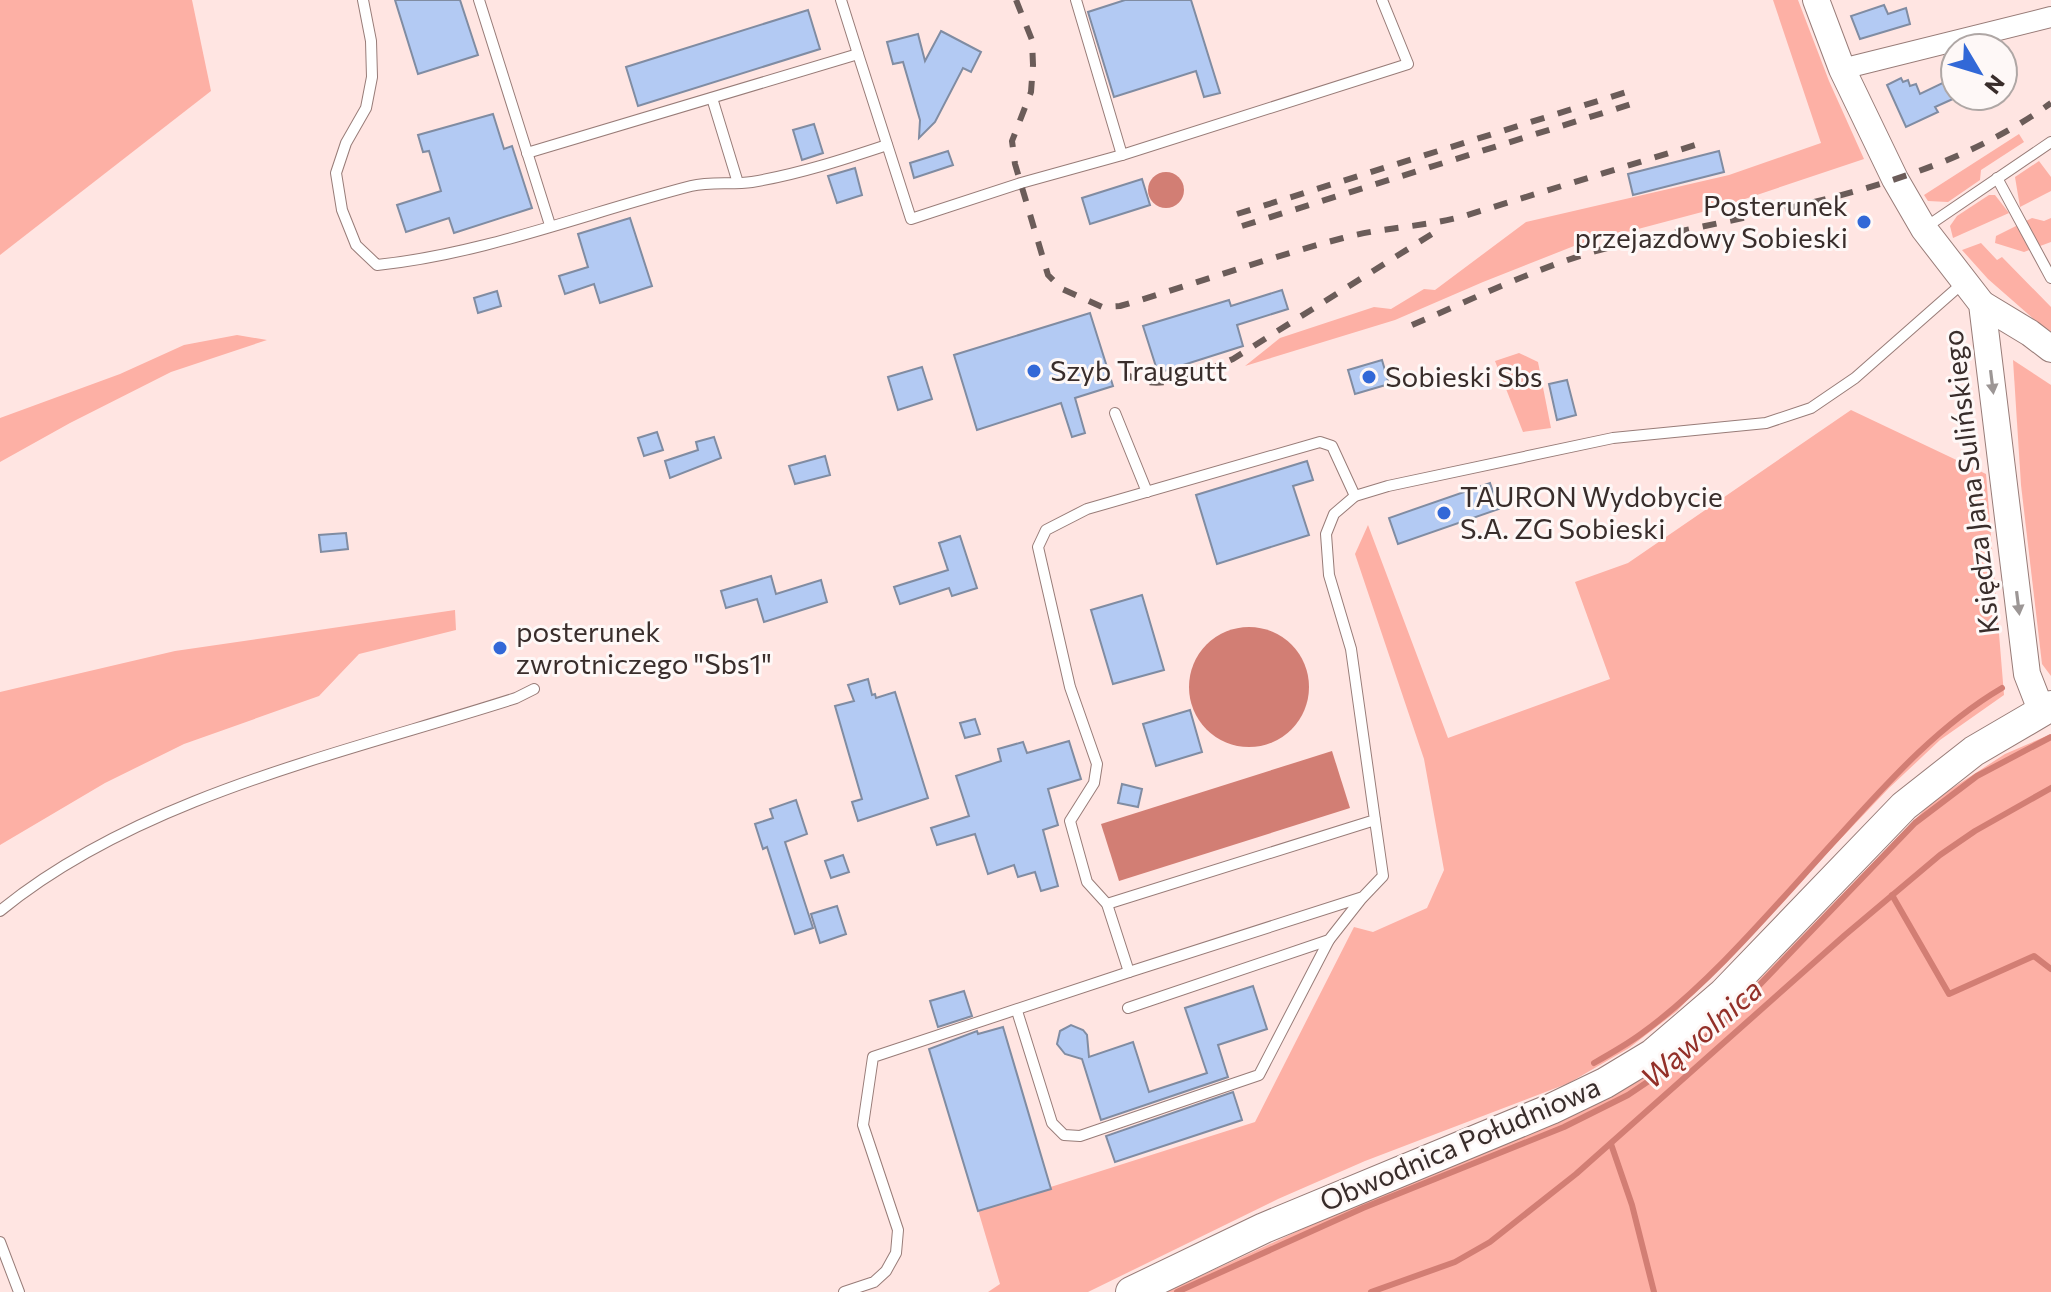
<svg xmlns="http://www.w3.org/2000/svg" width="2051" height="1292" font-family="Commissioner,sans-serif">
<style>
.green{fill:#fdb0a5}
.water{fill:#d27e74}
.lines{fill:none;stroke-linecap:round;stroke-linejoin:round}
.stream{stroke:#d27e74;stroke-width:6}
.building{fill:#b3caf3;stroke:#808ca2;stroke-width:2}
.service-casing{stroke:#987c78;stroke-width:12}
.minor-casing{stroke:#987c78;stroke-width:22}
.tertiary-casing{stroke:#987c78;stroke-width:28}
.secondary-casing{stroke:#987c78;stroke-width:32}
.service{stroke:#fff;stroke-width:10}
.minor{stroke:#fff;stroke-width:20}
.tertiary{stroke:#fff;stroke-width:26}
.secondary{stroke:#fff;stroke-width:30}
.rail{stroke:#6b5c59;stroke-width:6;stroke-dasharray:14 14;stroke-linecap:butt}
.oneway{fill:#9c9695}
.poi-dot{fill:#3268d7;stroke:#fef8f7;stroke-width:3}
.labels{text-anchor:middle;stroke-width:6;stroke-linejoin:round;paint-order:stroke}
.poi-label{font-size:28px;fill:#392d2b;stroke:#fef8f7;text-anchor:start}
.street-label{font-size:28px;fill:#392d2b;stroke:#fef8f7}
.water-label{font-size:30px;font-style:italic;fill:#932f28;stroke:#fef8f7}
</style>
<rect width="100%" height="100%" fill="#ffe5e2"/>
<g class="green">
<polygon points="0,0 192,0 211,91 0,255"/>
<polygon points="1773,0 1798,0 1829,81 1864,159 1721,207 1574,246 1483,282 1395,320 1245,366 1280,338 1374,307 1391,309 1424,289 1435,290 1526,222 1729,175 1821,143"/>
<polygon points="2019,134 2024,142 1981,170 1980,180 1948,202 1928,201 1924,195"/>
<polygon points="2039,161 2051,177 2051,191 2020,207 2015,177"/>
<polygon points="1989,195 1995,195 2009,213 1953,238 1950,226 1957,216"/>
<polygon points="2032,218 2044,221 2051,218 2051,242 2024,252 1995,243 1996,236"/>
<polygon points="1981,243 1997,260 2002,257 2051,307 2051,334 1988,279 1962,250"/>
<polygon points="237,335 267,340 171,372 70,423 0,462 0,418 120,374 184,345"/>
<polygon points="1519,353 1538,362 1551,428 1523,432 1495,361"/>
<polygon points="2013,360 2051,385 2051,676 2042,664 2021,485"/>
<polygon points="1851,410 1986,474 2004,695 1940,740 1889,788 1677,1011 1629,1048 1569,1083 1365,1161 1278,1199 1088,1292 988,1292 1000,1284 978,1210 1255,1122 1354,927 1373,932 1427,908 1444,870 1424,759 1355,554 1368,525 1448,738 1610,679 1575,582 1628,563"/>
<polygon points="455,610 456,630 359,654 319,696 184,744 105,783 0,845 0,692 175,651"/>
<polygon points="2051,734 2051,1292 1166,1292 1326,1218 1587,1109 1659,1069 1715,1025 1934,800 2005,754"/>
</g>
<g class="water">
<circle cx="1166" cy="190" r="18"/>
<circle cx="1249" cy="687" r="60"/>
<polygon points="1332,751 1350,808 1119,881 1101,824"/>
</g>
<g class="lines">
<g class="stream">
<polyline points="1892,895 1949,994 2034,956 2051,969"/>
<path d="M1594,1063c16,-9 32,-18 47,-29 71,-51 139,-134 199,-199 49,-54 99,-110 162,-147"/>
<polyline points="1611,1144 1632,1205 1654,1292"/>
<polyline points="1177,1292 1363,1208 1564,1127 1628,1095 1674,1064 1721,1025 1915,823 1977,776 2051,737"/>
<polyline points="1371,1292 1455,1262 1490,1242 1576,1174 1845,935 1940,855 1975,831 2051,788"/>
</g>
</g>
<g class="building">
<polygon points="395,0 460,0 478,55 418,74"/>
<polygon points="1125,0 1191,0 1220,93 1204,97 1196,71 1114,97 1088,12"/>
<polygon points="1884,5 1888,14 1906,8 1910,24 1860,39 1851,16"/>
<polygon points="808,10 820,49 638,106 626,67"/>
<polygon points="941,31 981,52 971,72 963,68 935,122 919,138 920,120 903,62 893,64 887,42 918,34 925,61"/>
<polygon points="1955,77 1955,98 1935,107 1938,112 1906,127 1887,85 1901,78 1903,82 1908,80 1910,86 1916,84 1920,94"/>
<polygon points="493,114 504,149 512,146 532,208 454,233 449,218 406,232 397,205 441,191 429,151 423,152 418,135"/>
<polygon points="814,124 823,153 802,160 793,130"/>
<polygon points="948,151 953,165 914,178 910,163"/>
<polygon points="1719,151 1724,172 1633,195 1628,174"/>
<polygon points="855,168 862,195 837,203 828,176"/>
<polygon points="1142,179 1150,205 1090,224 1082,198"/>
<polygon points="630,218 652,286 600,303 594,284 565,294 559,276 588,267 578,234"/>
<polygon points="1282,290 1288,309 1237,325 1243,346 1158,373 1143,326 1229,300 1231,306"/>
<polygon points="497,291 501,306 478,313 474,298"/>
<polygon points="1090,313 1113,386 1075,398 1085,433 1072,437 1061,403 977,430 954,355"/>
<polygon points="1382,360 1389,384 1355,394 1348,370"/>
<polygon points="922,367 932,399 898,410 888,377"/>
<polygon points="1567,380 1576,415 1557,420 1549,384"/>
<polygon points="657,432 663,450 644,456 638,438"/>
<polygon points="714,437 721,458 670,478 665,461 698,450 696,442"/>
<polygon points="825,456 830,475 795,484 789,466"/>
<polygon points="1307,461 1313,480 1293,486 1309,535 1217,564 1196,495"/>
<polygon points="1490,483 1499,509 1398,544 1389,518"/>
<polygon points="346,533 348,549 321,552 319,535"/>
<polygon points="960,536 977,588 952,596 949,588 900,604 894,587 948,570 939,543"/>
<polygon points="771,576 776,594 821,580 827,602 764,622 757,599 726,608 721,591"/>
<polygon points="1142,595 1164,670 1113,684 1091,610"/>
<polygon points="868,679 872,695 875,694 876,698 895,692 928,798 858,821 852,802 862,799 835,706 854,701 848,685"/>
<polygon points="1190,710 1202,752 1156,766 1143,724"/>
<polygon points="975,719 980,734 965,738 960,723"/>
<polygon points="1069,741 1081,779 1048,789 1058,825 1043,830 1058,886 1041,891 1035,872 1018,877 1014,865 988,874 975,834 937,845 931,828 969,816 956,776 1001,761 998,749 1023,742 1027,753"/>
<polygon points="1122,784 1142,789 1138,807 1118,803"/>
<polygon points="796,800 807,834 785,842 813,928 795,934 767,847 763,849 755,824 773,818 770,809"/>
<polygon points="843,855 849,872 831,878 825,861"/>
<polygon points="837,906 846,934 820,943 811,914"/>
<polygon points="1253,986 1267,1029 1218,1045 1228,1077 1101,1120 1082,1059 1065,1054 1057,1044 1060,1031 1071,1025 1083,1030 1087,1035 1089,1057 1133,1042 1149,1092 1207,1073 1185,1008"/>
<polygon points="964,991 972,1016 938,1027 930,1001"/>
<polygon points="1003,1027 1051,1189 978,1211 929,1049 977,1031 978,1034"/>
<polygon points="1233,1092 1242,1120 1115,1162 1106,1136"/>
</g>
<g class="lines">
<defs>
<g id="service">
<path d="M363,0l8,41 1,36 -6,31 -20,35 -10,30 6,37 14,35 21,20c107,-11 209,-52 314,-79 20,-5 41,-1 61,-4 47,-8 90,-22 135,-37"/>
<polyline points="479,0 550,225"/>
<polyline points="841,0 858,54"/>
<polyline points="1076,0 1122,155"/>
<polyline points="712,98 738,183"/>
<polyline points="527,153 858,54 911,219 1021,183 1122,155 1408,64 1382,0"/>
<polyline points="1997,178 2051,278"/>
<polyline points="1926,227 2051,142"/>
<polyline points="1115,413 1147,492"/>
<polyline points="1355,496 1332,446 1320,442 1087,509 1046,530 1038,547 1070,687 1097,764 1094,783 1070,821 1087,882 1107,904 1129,972 1363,897 1383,876 1375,820"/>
<polyline points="1107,904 1375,820 1351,649 1329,575 1326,534 1334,514 1355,496 1388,486 1613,438 1766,423 1811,408 1855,378 1964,282"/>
<path d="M0,911c140,-115 345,-158 516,-213l18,-9"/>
<polyline points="1128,1008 1329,940 1362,898"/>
<polyline points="1017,1011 1052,1123 1064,1135 1080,1136 1259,1075 1329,940"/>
<polyline points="0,1242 19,1292"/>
<polyline points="844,1292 874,1282 886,1271 896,1253 898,1230 863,1125 873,1057 1129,972"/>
</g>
<polyline id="minor" points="1842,69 2051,17"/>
<g id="tertiary">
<polyline points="1816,0 1842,69 1895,179 1924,229 1982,304 2027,674 2041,710"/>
<polyline points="1982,304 2030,333 2051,349"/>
</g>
<polyline id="secondary" points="1131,1292 1264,1228 1551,1109 1605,1083 1653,1054 1723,994 1904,806 1974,751 2051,706"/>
</defs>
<use href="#service" class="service-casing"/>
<use href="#minor" class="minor-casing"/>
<use href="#tertiary" class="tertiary-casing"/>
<use href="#secondary" class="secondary-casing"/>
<use href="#service" class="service"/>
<use href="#minor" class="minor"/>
<use href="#tertiary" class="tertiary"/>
<use href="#secondary" class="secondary"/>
<g class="rail">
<path d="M1016,0l16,40 1,25 -2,27 -19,49 3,23 33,111 14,14 40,18 18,-1 17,-5c69,-21 137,-45 206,-63 40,-11 82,-11 121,-22l241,-74"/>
<polyline points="1237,214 1633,90"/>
<polyline points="1242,226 1638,102"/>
<path d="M1412,325c66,-28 133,-62 203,-79 147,-36 310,-52 436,-143"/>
<path d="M1123,374c8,2 16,7 24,8 29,4 61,-12 86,-23l210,-132"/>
</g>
</g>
<defs><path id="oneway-solid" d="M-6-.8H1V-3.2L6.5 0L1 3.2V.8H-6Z" transform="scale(2)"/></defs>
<g class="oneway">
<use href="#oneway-solid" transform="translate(1992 382) rotate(83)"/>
<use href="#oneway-solid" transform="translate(2018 603) rotate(83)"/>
</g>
<g class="poi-dot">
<circle cx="1864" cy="222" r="8"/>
<circle cx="1034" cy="371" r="8"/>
<circle cx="1369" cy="377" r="8"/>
<circle cx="1444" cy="513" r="8"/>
<circle cx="500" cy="648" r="8"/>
</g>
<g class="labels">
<g class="poi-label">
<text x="1848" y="216" text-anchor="end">Posterunek<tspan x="1848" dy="32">przejazdowy Sobieski</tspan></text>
<text x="1050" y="381">Szyb Traugutt</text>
<text x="1385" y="387">Sobieski Sbs</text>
<text x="1460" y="507">TAURON Wydobycie<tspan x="1460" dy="32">S.A. ZG Sobieski</tspan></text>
<text x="516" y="642">posterunek<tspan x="516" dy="32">zwrotniczego "Sbs1"</tspan></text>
</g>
<g class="street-label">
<text transform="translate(1971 482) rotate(-97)" y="10">Księdza Jana Sulińskiego</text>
<text transform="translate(1460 1144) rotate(-23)" y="10">Obwodnica Południowa</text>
</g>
<g class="water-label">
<text transform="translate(1702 1034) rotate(-41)" y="10">Wąwolnica</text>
</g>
</g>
<g transform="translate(1979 72) rotate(128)"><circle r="38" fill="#fef8f7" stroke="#afa7a5" stroke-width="2"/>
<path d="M0-6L14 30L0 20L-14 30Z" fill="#3268d7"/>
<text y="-12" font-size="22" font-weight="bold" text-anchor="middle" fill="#392d2b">N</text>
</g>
</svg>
